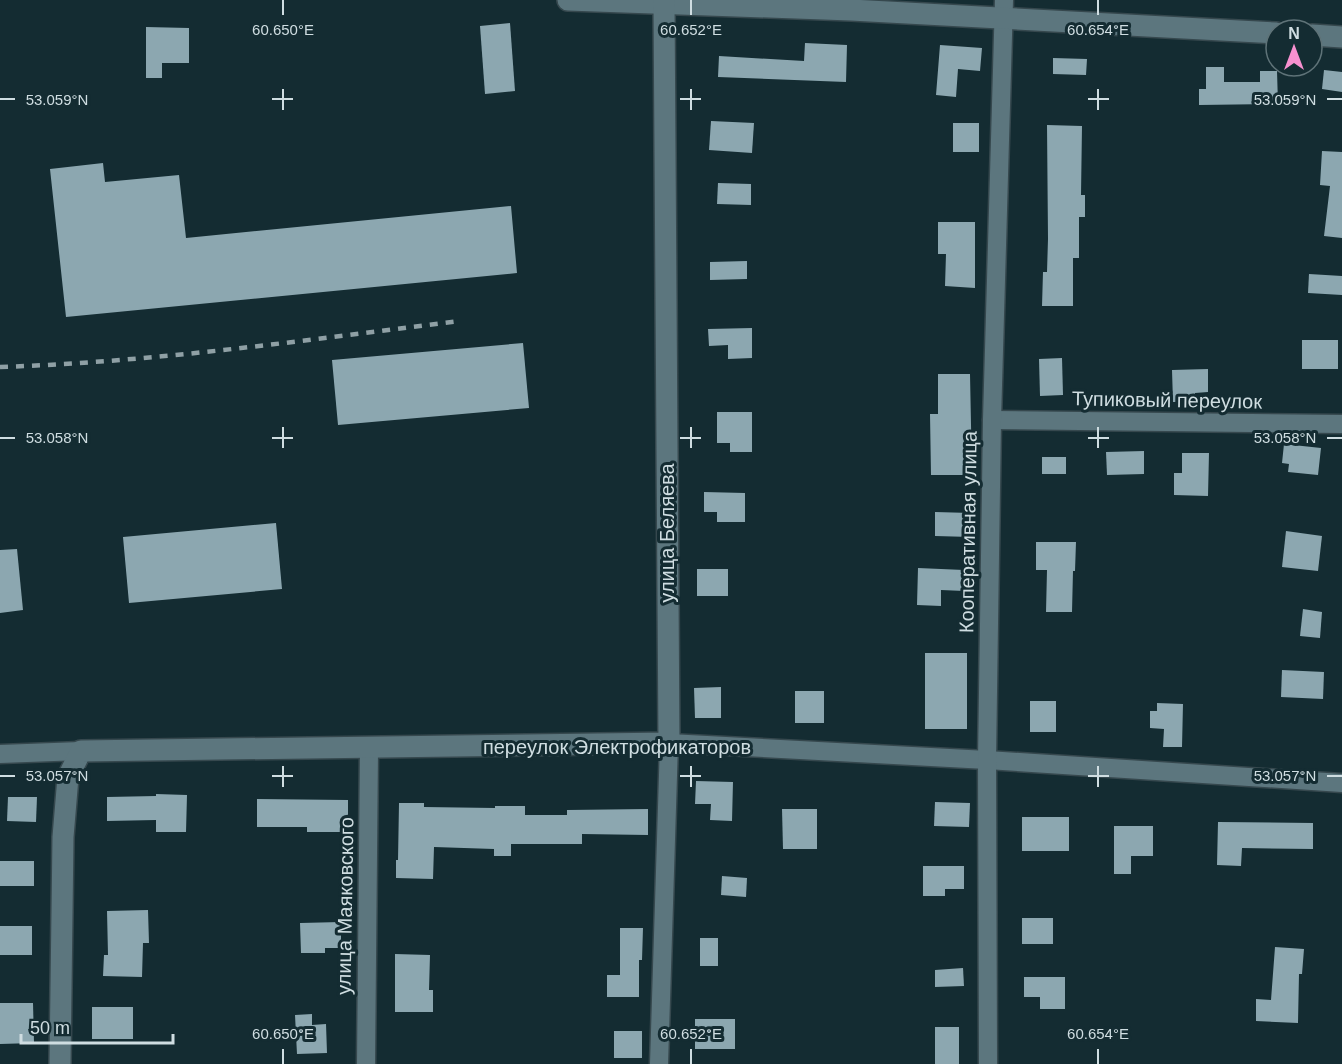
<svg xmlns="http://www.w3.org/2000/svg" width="1342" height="1064" font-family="Helvetica,sans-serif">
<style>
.building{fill:#8ca7b0}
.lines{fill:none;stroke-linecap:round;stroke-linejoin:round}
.minor-casing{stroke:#36484e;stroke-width:21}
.tertiary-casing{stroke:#36484e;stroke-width:24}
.minor{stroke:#5c767e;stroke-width:18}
.tertiary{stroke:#5c767e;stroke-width:21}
.rail{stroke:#8fa0a5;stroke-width:4.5;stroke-dasharray:8 8;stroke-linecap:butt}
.ticks{fill:none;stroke:#cfdde1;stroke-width:2}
.labels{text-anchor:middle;stroke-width:6;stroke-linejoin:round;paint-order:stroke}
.street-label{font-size:20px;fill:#cfdde1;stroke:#142c32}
.ticks-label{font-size:15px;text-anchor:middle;fill:#cfdde1;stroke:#142c32;stroke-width:6;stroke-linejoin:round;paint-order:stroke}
</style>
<rect width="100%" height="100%" fill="#142c32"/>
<g class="building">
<polygon points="510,23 515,91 485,94 480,26"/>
<polygon points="146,27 189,28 189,63 162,63 162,78 146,78"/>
<polygon points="805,43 847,45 846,82 718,77 719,56 804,61"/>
<polygon points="940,45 982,48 980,71 958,69 956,97 936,95"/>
<polygon points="1053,58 1087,59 1086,75 1053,74"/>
<polygon points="1206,67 1224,67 1224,82 1260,82 1260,71 1277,71 1278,104 1199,105 1199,89 1206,89"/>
<polygon points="1324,70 1342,72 1342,92 1322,89"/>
<polygon points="711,121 754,123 752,153 709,150"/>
<rect x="953" y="123" width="26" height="29"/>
<polygon points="1047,125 1082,126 1081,195 1085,195 1085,217 1079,217 1079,258 1073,258 1073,306 1042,306 1043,272 1047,272 1048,239"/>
<polygon points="1322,151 1342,152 1342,238 1324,236 1330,186 1320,185"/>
<polygon points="103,163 105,182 179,175 186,238 511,206 517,273 66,317 50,169"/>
<polygon points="718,183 751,184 751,205 717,204"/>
<polygon points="938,222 975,222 975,288 945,286 946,254 938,254"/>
<polygon points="747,261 747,279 710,280 710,262"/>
<polygon points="1309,274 1342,276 1342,295 1308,293"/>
<polygon points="752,328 752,358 728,359 728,345 709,346 708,329"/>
<rect x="1302" y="340" width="36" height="29"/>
<polygon points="523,343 529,408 338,425 332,360"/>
<polygon points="1062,358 1063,395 1040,396 1039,359"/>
<polygon points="1208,369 1208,392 1195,393 1195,402 1173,402 1172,370"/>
<polygon points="938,374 970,374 972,475 931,475 930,414 938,414"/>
<polygon points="717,412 752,412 752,452 730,452 730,443 717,443"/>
<polygon points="1284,444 1321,448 1318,475 1288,472 1289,464 1282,463"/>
<polygon points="1144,451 1144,474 1107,475 1106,452"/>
<polygon points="1182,453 1209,453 1208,496 1174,495 1174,473 1182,473"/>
<rect x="1042" y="457" width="24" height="17"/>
<polygon points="704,492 745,493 745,522 717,522 717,512 704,512"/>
<polygon points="935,512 971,513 971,537 935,536"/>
<polygon points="276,523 282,589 129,603 123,537"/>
<polygon points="1286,531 1322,536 1318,571 1282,567"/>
<polygon points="1036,542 1076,542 1075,571 1073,571 1072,612 1046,612 1047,570 1036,570"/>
<polygon points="17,549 23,610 0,613 0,550"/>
<polygon points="918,568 964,570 964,591 941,590 941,606 917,605"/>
<rect x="697" y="569" width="31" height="27"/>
<polygon points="1303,609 1322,612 1320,638 1300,636"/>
<rect x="925" y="653" width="42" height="76"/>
<polygon points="1282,670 1324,672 1323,699 1281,697"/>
<polygon points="721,687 721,718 695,718 694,688"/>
<rect x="795" y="691" width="29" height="32"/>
<rect x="1030" y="701" width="26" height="31"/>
<polygon points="1157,703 1183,704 1182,747 1163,747 1164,729 1150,728 1150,711 1157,711"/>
<polygon points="696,781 733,782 732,821 710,820 711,804 695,804"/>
<polygon points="156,794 187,795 186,832 156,832 156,820 107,821 107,797 156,796"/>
<polygon points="8,797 37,797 36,822 7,821"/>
<polygon points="257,799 348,800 348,832 307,832 307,827 257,827"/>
<polygon points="935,802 970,803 969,827 934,826"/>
<polygon points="399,803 424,803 424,807 495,808 495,806 525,806 525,815 567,815 567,810 648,809 648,835 582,834 582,844 511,844 511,856 494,856 494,849 434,847 433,879 396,878 396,860 398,860"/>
<polygon points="782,809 817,809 817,849 783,849"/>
<rect x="1022" y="817" width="47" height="34"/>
<polygon points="1218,822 1313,823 1313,849 1242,848 1241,866 1217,865"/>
<polygon points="1114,826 1153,826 1153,856 1131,856 1131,874 1114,874"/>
<rect x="0" y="861" width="34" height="25"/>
<polygon points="923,866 964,866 964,889 945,889 945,896 923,896"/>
<polygon points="722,876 747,878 746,897 721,895"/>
<polygon points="148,910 149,943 143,943 142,977 103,976 104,955 108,955 107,911"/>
<rect x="1022" y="918" width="31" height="26"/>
<polygon points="341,922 341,948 325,948 325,953 301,953 300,923"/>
<rect x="0" y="926" width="32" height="29"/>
<polygon points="620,928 643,928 642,960 639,960 639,997 607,997 607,975 620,975"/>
<rect x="700" y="938" width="18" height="28"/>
<polygon points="1275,947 1304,949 1302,974 1299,974 1298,1023 1256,1021 1256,999 1271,1000"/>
<polygon points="395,954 430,955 429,990 433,990 433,1012 395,1012"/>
<polygon points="963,968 964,986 935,987 935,970"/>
<polygon points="1024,977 1065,977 1065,1009 1040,1009 1040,997 1024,997"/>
<polygon points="0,1003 33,1003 34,1043 0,1044"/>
<rect x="92" y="1007" width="41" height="32"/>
<polygon points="312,1014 312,1025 326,1024 327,1053 297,1054 295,1015"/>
<rect x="695" y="1019" width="40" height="30"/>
<rect x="935" y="1027" width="24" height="37"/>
<rect x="614" y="1031" width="28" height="27"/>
</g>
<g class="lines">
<defs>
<g id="minor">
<polyline points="992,420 1342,424"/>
<polyline points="0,754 81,751"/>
<polyline points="366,1064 369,749"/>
<polyline points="659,1064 669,743 987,760 1342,783"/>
<polyline points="988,1064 987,760 992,420 1004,0"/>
</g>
<g id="tertiary">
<polyline points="568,0 851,10 1276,33"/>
<polyline points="1312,35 1342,37"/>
<polyline points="60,1064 63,837 68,777 81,751 669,743 664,3"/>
</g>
</defs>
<use href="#minor" class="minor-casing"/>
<use href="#tertiary" class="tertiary-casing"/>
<use href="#minor" class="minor"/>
<use href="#tertiary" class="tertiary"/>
<path class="rail" d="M0,367c154,-5 307,-27 459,-46"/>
</g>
<path class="ticks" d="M283,0v15M691,0v15M1098,0v15M283,89v21M691,89v21M1098,89v21M0,99h15M272,99h21M680,99h21M1088,99h21M1327,99h15M283,427v21M691,427v21M1098,427v21M0,438h15M272,438h21M680,438h21M1088,438h21M1327,438h15M283,766v21M691,766v21M1098,766v21M0,776h15M272,776h21M680,776h21M1088,776h21M1327,776h15M283,1049v15M691,1049v15M1098,1049v15"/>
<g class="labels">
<g class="street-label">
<text transform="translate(1167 400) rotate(1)" y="7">Тупиковый переулок</text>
<text transform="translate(968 532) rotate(-89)" y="7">Кооперативная улица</text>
<text transform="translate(667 533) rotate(-90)" y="7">улица Беляева</text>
<text x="617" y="754">переулок Электрофикаторов</text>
<text transform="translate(345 906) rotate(-89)" y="7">улица Маяковского</text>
</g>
</g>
<g class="ticks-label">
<text x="283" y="35">60.650°E</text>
<text x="691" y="35">60.652°E</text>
<text x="1098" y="35">60.654°E</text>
<text x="57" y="105">53.059°N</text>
<text x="1285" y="105">53.059°N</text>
<text x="57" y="443">53.058°N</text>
<text x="1285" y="443">53.058°N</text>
<text x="57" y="781">53.057°N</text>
<text x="1285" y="781">53.057°N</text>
<text x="283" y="1039">60.650°E</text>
<text x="691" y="1039">60.652°E</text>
<text x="1098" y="1039">60.654°E</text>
</g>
<g transform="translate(1294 48)"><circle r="28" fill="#142c32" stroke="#5f7378" stroke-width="1.5"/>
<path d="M0-4.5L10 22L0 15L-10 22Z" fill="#f790cf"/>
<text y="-9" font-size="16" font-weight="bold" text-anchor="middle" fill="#cfdde1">N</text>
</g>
<path d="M21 1034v9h152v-9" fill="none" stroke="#cfdde1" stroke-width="3"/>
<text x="30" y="1034" font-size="18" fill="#cfdde1" stroke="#142c32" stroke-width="4.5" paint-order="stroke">50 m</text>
</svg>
